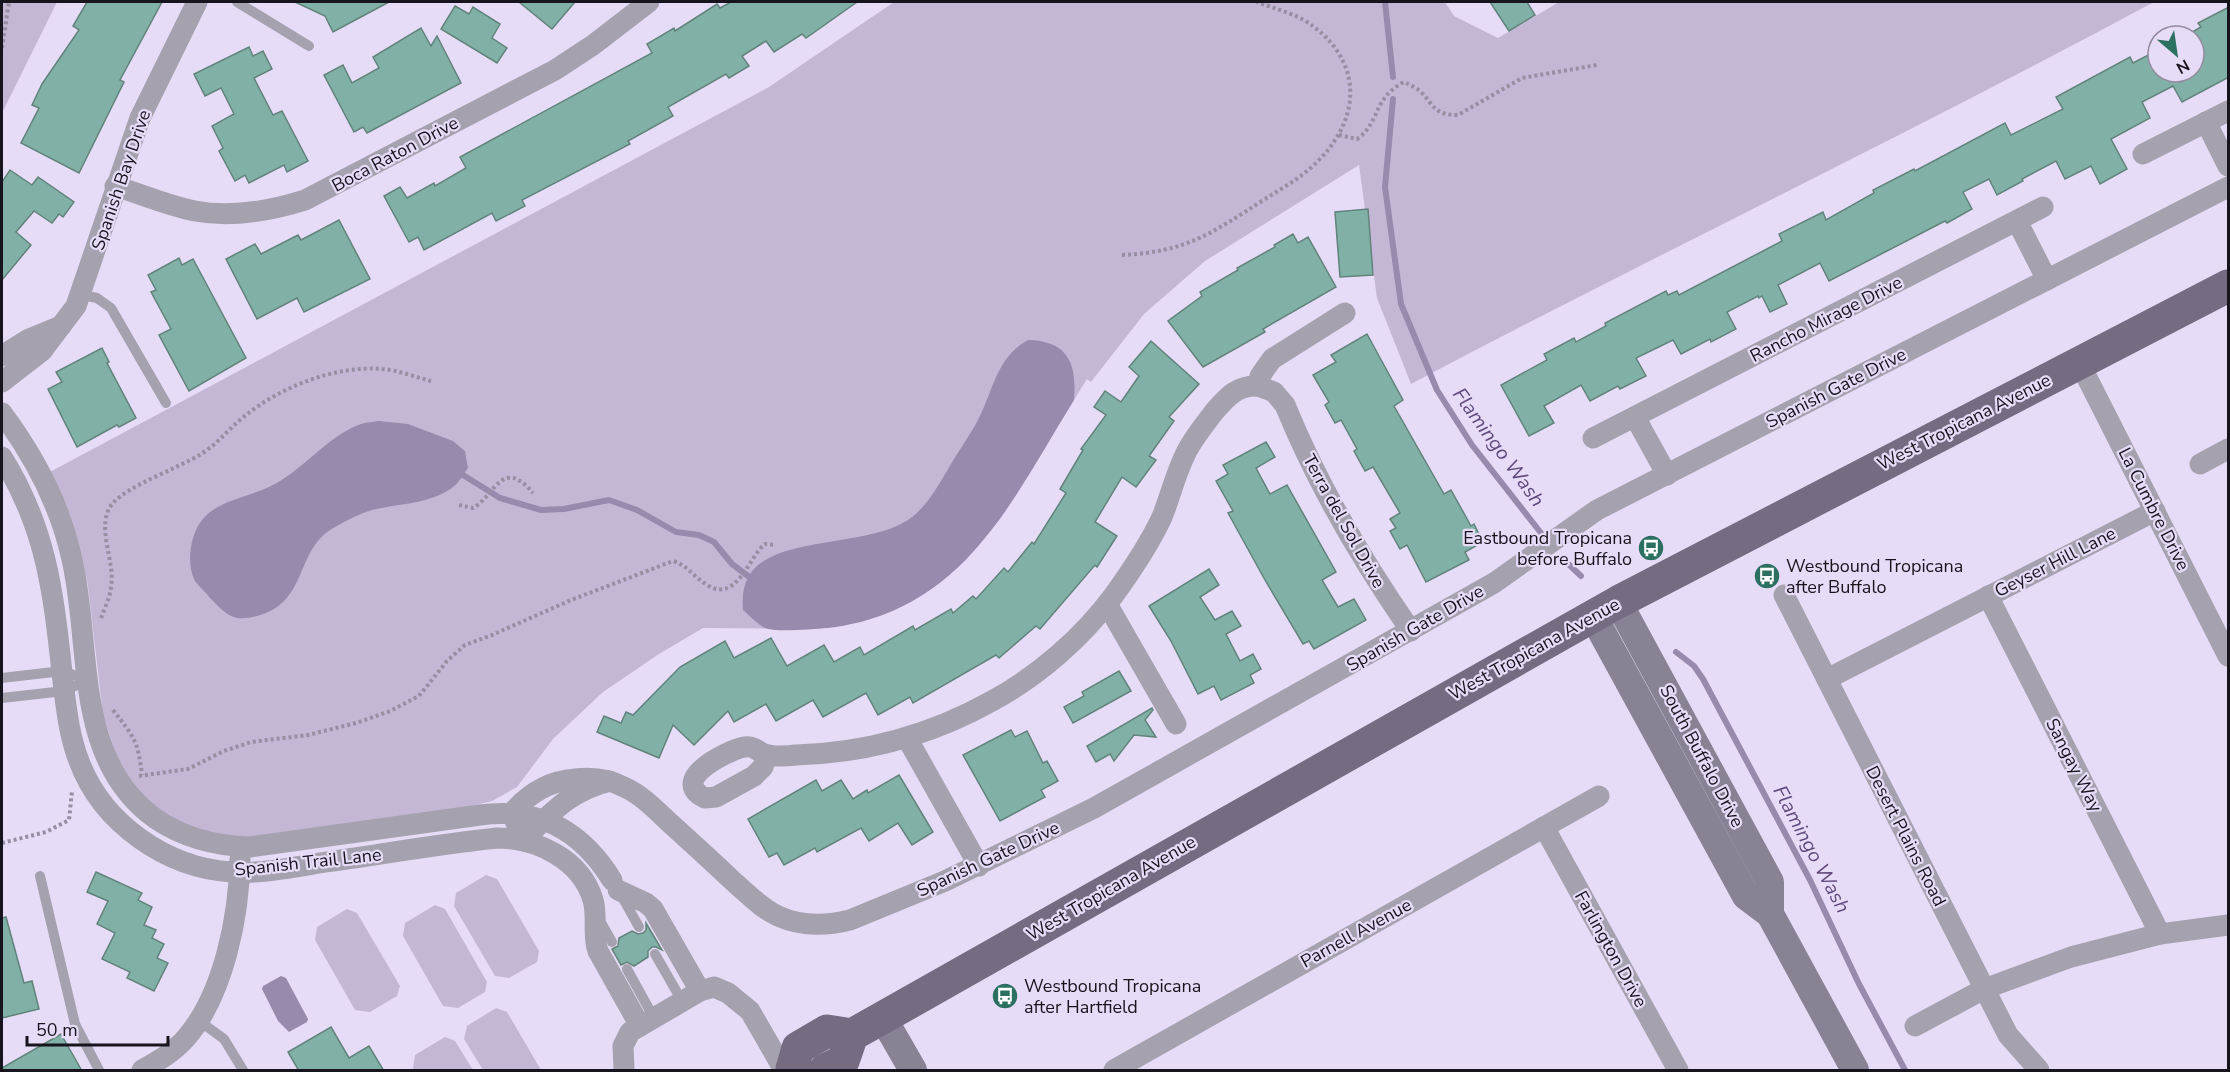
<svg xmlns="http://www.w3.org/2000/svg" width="2230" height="1072" font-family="'Nunito Sans',sans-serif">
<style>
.green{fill:#c4b7d6}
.water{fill:#988aad}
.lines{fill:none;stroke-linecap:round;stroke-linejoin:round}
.stream{stroke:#988aad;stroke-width:6}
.building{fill:#81b1a6;stroke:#61837b;stroke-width:1.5}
.path{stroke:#968ea3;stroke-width:4;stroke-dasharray:3 3;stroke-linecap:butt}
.lane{stroke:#a6a1ae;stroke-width:10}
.street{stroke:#a6a1ae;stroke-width:21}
.secondary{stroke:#898294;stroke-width:28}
.primary{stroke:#756c81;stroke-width:33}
.labels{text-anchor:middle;stroke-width:4.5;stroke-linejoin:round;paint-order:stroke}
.street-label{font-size:18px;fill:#18141e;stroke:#e7dcf8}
.poi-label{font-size:18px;fill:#18141e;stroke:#e7dcf8;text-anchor:start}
.water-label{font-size:20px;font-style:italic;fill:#60497b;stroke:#e7dcf8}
</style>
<rect width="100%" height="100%" fill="#e7dcf8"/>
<g class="green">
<polygon points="2,2 57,2 2,113"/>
<path d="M894,2h551l9,14 44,22 61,-36h595c-245,132 -497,252 -743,382l-34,-86 -18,-133 -154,96 -61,53 -53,68 -4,-3 -86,139 -34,41 -20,18 -21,15 -43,22 -23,7 -47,8 -110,-1 -44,26 -56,38 -50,47 -36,48 -25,14 -38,9 -212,28 -41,-6 -25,-10 -31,-21 -25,-35 -17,-51 -15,-129 -7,-34 -33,-79 721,-386z"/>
<polygon points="486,875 497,879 539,951 537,962 509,978 495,976 454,906 456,893"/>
<polygon points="435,905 445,909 487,982 485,992 458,1008 443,1006 403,936 405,923"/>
<polygon points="347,909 357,913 400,986 397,996 370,1012 355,1010 315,940 317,927"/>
<polygon points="496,1008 507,1012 541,1070 483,1070 464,1039 467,1026"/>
<polygon points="445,1037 455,1041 473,1070 415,1070 413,1068 415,1055"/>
</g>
<g class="water">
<path d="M1028,340c40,1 49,23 46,60 -63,102 -111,212 -246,228 -14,1 -47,4 -60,1 -8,-2 -18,-13 -25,-19 -1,-12 0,-25 7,-36 25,-38 117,-27 158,-54 21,-14 33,-40 46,-61 8,-13 17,-26 24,-39 16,-31 18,-62 50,-80z"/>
<path d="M379,421l29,3 45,17 12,10 3,17c-6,9 -11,18 -21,23 -21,13 -51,13 -75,19 -13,4 -25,10 -37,17 -39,21 -27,69 -69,86 -10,4 -25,8 -35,3 -8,-4 -15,-12 -21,-18 -4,-6 -11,-11 -15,-17 -9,-17 -5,-46 7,-61 16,-20 47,-23 69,-34 31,-15 59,-52 90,-62 6,-2 13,-2 18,-3z"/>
<polygon points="281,976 286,978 308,1019 307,1022 289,1032 278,1021 262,989 263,986"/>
</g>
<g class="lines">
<g class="stream">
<polyline points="1385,2 1393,77"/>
<polyline points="1393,99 1385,187 1401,304 1437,390 1472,445 1541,533"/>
<polyline points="463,475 500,498 541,510 564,509 609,500 637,510 676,532 699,535 714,542 732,564 748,576"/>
<polyline points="1562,558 1581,576"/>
<polyline points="1676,652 1694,666 1703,679 1810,880 1859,984 1905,1070"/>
</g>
</g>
<g class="building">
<polygon points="87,2 162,2 120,80 124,82 79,173 21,143 39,108 32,105 42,84 79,30 73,26"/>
<polygon points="295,2 389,2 333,32 325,16"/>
<polygon points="519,2 575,2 552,29"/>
<polygon points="731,2 857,2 806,38 802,34 774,52 766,41 742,56 749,66 729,78 726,74 668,107 673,116 628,141 630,144 522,200 525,206 496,221 492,213 424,250 418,237 409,242 384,196 400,187 407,198 434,183 435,186 466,168 460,157 652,53 647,44 674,28 675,31 717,4 720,8"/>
<polygon points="1490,2 1527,2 1535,15 1509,31"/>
<polygon points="455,6 469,14 473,7 500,24 492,38 507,48 497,63 441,29"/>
<polygon points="2229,7 2229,77 2182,102 2173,86 2142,102 2150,118 2111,139 2127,169 2100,184 2091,166 2065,179 2056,161 2022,179 2023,181 1997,195 1989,179 1963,192 1972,209 1947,223 1945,221 1829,281 1820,263 1778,285 1787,304 1770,312 1762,296 1759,298 1758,296 1727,312 1736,329 1711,342 1710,339 1681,354 1673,340 1636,358 1646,376 1620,389 1618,386 1590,401 1581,385 1544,406 1554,423 1529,436 1501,385 1547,360 1544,354 1574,338 1576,342 1606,326 1605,323 1666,291 1668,295 1677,291 1679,295 1782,241 1779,234 1823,212 1826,220 1874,193 1873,190 1914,169 1915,171 2005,123 2011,135 2063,109 2056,97 2130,57 2133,63 2158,50 2158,72 2194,72 2194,31 2201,27 2198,23"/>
<polygon points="421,28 431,46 437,36 461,83 367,133 363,127 354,132 324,75 343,65 352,83 379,68 373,57"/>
<polygon points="249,47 253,56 263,51 272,69 254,78 273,115 282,111 308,161 287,172 284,165 249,183 245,175 235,181 219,151 223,148 212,126 234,114 221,88 205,96 194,74"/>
<polygon points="10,170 32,185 38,177 74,202 63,217 59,214 52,223 34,211 16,232 31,245 2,280 2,182"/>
<polygon points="1368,209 1373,275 1340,277 1335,212"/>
<polygon points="339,220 370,279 304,312 297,298 257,319 226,259 255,244 261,254 298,235 301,240"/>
<polygon points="1293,234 1298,243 1308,237 1336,287 1263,329 1265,332 1203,367 1168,321 1202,296 1200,292 1238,270 1237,268 1275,247 1274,245"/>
<polygon points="179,258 182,265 193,259 246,358 189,391 159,335 171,329 151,292 156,290 148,275"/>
<polygon points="1367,334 1403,400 1394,406 1444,494 1451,490 1471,526 1474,524 1483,542 1465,552 1469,560 1426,582 1407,545 1400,549 1390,531 1396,528 1390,519 1400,513 1373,467 1365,471 1354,451 1357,449 1341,420 1335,423 1325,405 1329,402 1313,375 1336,362 1331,355"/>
<polygon points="1151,341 1199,384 1169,417 1174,421 1149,456 1156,460 1136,487 1122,477 1095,522 1117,536 1097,567 1095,565 1040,629 1036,626 999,658 996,655 913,703 910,697 878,715 866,693 823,717 813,700 776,721 766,704 734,722 728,711 694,745 673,725 659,758 597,732 604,716 621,723 626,712 633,715 680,667 725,641 734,658 771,638 787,666 824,645 834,662 860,647 864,655 913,626 915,630 951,609 953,613 973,596 976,599 1004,568 1008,572 1032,542 1034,544 1066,493 1060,489 1083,450 1081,449 1106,415 1094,407 1105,391 1121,402 1139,376 1129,367"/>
<polygon points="102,348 109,362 107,363 136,418 119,427 117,425 77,447 48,389 62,382 56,372"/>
<polygon points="1266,442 1275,457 1256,468 1270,494 1287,485 1336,572 1322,580 1338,607 1354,599 1366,620 1314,649 1309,641 1303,644 1265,580 1228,513 1233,511 1216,481 1228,474 1223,465"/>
<polygon points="1209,569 1219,585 1200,597 1215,620 1232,611 1241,626 1226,634 1240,661 1253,654 1261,669 1250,675 1254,683 1221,700 1214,686 1198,694 1171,641 1149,606"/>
<polygon points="1119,671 1131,691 1073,723 1064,707 1084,696 1082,692"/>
<polygon points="1152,708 1153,710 1145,720 1156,737 1134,735 1114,761 1110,754 1096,762 1087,746"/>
<polygon points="1011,730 1015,737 1027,731 1043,763 1047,761 1058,781 1041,790 1045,797 1000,821 963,755"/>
<polygon points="899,775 933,832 912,845 898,823 869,841 861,828 817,852 815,848 784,865 777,853 769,857 748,819 816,780 822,791 841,780 853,799 867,790 868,793"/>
<polygon points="96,872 142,893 138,900 152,907 144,925 156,930 152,938 164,944 157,958 168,963 154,991 127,978 130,972 102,959 115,933 97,924 108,901 87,892"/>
<polygon points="6,917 24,983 32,981 39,1009 2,1018 2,918"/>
<polygon points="646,923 662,950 656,947 652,947 648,951 648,957 634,966 627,962 621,965 612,949 618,946 619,938 632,931 638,934 643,933 646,930"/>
<polygon points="331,1027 349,1058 369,1046 384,1071 299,1071 288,1052"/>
<polygon points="61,1034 82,1071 2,1071 2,1068"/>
</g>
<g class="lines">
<g class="path">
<polyline points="2,48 9,2"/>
<path d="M1339,135l18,4c24,-17 15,-40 47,-57 6,3 13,6 17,10 14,15 14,23 37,23l64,-37 75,-13"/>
<path d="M1122,255c65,-3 90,-22 143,-56 19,-12 39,-23 55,-40 45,-47 40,-104 -16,-139 -15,-8 -31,-12 -47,-18"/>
<path d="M459,505l14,3c22,-12 29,-52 60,-15"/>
<path d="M101,618c4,-10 9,-21 10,-31 5,-26 -17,-62 2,-84 16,-18 66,-35 88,-49 18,-11 29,-27 45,-39 35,-28 90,-50 136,-46 16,1 33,8 49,12"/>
<path d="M113,710c21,27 25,31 29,65"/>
<path d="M139,776l49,-7 36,-18 27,-9 57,-7 48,-12 34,-12 29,-15 28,-35 18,-16 27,-10 79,-35 102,-39c14,4 21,16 34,24 30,19 42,-29 58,-41l11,1"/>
<polyline points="2,843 46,832 69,820 72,791"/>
</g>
<g class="lane">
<polyline points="237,2 309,46"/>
<polyline points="82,295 97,298 111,308 166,403"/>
<polyline points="2,678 62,671 88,680"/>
<polyline points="2,698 64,691 88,680"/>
<polyline points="40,876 75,1024 99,1070"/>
<polyline points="620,893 639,927"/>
<polyline points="599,919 612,942"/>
<polyline points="655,954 682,1001"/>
<polyline points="627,969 654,1018"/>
<polyline points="198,1020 224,1039 243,1070"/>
</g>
<g class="street">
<polyline points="2206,122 2228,166"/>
<polyline points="2143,154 2228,111"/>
<path d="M115,186c26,8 53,20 80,25 37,7 75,0 110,-11l250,-130 38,-25 56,-43"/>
<polyline points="2017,221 2047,280"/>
<polyline points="2,356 27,340 61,326"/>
<polyline points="2079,362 2228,656"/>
<polyline points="2,382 42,351 76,306 140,118 197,2"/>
<path d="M1258,386l16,6 11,13c33,81 76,154 126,226"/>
<path d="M2,413c32,43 57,90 69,142 22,89 0,204 85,264 28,19 59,27 94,28l230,-32c59,-8 101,15 132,65"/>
<polyline points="1635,417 1667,475"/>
<polyline points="1593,438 2043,207"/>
<path d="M2,457c48,77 52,145 62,233 3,24 6,48 15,71 23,62 87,107 153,111 31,2 63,-5 94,-10 57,-8 114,-18 171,-24 39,0 84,21 96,62 5,17 -1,35 5,51l42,75"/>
<polyline points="2200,464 2228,449"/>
<polyline points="1784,595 2008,1035 2039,1070"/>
<polyline points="1988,596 2160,934"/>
<polyline points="1107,604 1176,724"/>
<polyline points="1827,679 2155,511"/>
<polyline points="907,738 979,866"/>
<path d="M766,755l-3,12 -9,9 -38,21 -11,1c-36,-18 19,-45 35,-50 15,-5 18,6 29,7 9,2 19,1 27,0 70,-2 135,-20 196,-54 46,-25 90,-63 122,-106 18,-25 35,-50 48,-78 9,-22 14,-46 26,-68 7,-13 17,-25 26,-37 13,-15 23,-27 44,-26l2,-10 12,-17 73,-46"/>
<path d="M610,781c-41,10 -58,32 -87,59l-11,-27c16,-19 37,-32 63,-34 16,-2 34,0 49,8 18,8 32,23 47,37 21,19 43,39 64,59 14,12 26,25 43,33 24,11 48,10 72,4l95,-39 149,-73 400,-225 103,-73 631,-323"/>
<polyline points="1544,827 1678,1070"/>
<polyline points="618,890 646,903 653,909 700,991"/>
<polyline points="1915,1026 1984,989 2071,957 2160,934 2228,925"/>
<path d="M142,1070c16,-9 32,-18 44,-32 38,-44 53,-122 54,-179"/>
<polyline points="624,1070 623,1046 630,1032 700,991 714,987 728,993 750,1011 784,1070"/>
<polyline points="1114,1070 1599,796"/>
</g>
<g class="secondary">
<polyline points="1618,602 1770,882 1770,914"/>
<polyline points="1593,616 1746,896 1770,914 1855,1070"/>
<polyline points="883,1018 913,1070"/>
</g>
<g class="primary">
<polyline points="792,1069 798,1048 827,1031 852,1035"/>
<polyline points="825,1070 843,1061 852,1035 1618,602 2228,286"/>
</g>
</g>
<defs>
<symbol id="bus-disc" viewBox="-11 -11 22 22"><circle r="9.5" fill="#2c7062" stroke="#e7dcf8"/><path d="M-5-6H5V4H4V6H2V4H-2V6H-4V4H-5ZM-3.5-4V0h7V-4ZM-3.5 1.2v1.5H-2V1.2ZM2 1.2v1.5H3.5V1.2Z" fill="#fff"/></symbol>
</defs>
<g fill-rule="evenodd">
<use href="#bus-disc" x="1636" y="533" width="30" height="30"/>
<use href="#bus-disc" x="1752" y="561" width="30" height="30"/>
<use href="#bus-disc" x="990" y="981" width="30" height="30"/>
</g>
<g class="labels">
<g class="street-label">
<text transform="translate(395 154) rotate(-28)" y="6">Boca Raton Drive</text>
<text transform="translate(121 180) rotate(-71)" y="6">Spanish Bay Drive</text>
<text transform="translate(1826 319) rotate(-27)" y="6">Rancho Mirage Drive</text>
<text transform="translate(1836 388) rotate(-27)" y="6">Spanish Gate Drive</text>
<text transform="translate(1964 422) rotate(-27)" y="6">West Tropicana Avenue</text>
<text transform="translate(2154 509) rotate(63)" y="6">La Cumbre Drive</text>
<text transform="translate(1344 521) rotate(61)" y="6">Terra del Sol Drive</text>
<text transform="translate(2055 562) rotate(-27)" y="6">Geyser Hill Lane</text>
<text transform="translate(1415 628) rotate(-30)" y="6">Spanish Gate Drive</text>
<text transform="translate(1534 649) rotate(-29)" y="6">West Tropicana Avenue</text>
<text transform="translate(1702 756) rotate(62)" y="6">South Buffalo Drive</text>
<text transform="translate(2074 765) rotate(63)" y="6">Sangay Way</text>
<text transform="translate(1906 836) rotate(63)" y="6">Desert Plains Road</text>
<text transform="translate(988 859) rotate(-25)" y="6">Spanish Gate Drive</text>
<text transform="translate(308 862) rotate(-6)" y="6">Spanish Trail Lane</text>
<text transform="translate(1111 888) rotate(-30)" y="6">West Tropicana Avenue</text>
<text transform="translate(1356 933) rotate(-29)" y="6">Parnell Avenue</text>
<text transform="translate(1611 949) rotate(61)" y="6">Farlington Drive</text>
</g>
<g class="poi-label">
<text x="1632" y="544" text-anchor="end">Eastbound Tropicana<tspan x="1632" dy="21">before Buffalo</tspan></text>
<text x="1786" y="572">Westbound Tropicana<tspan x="1786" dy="21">after Buffalo</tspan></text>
<text x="1024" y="992">Westbound Tropicana<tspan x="1024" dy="21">after Hartfield</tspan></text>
</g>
<g class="water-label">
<text transform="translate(1499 447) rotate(54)" y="7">Flamingo Wash</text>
<text transform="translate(1812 849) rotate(62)" y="7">Flamingo Wash</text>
</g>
</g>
<rect width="2230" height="1072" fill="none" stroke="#18141e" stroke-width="6"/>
<g transform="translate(2176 54) rotate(151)"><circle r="28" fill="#e7dcf8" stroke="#948ca1" stroke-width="1.5"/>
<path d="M0-4.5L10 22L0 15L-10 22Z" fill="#2c7062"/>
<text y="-9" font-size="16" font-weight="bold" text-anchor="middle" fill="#18141e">N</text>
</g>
<path d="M27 1036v9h141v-9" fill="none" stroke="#18141e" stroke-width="3"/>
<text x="36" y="1036" font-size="18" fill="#18141e" stroke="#e7dcf8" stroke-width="4.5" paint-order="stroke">50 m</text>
</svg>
